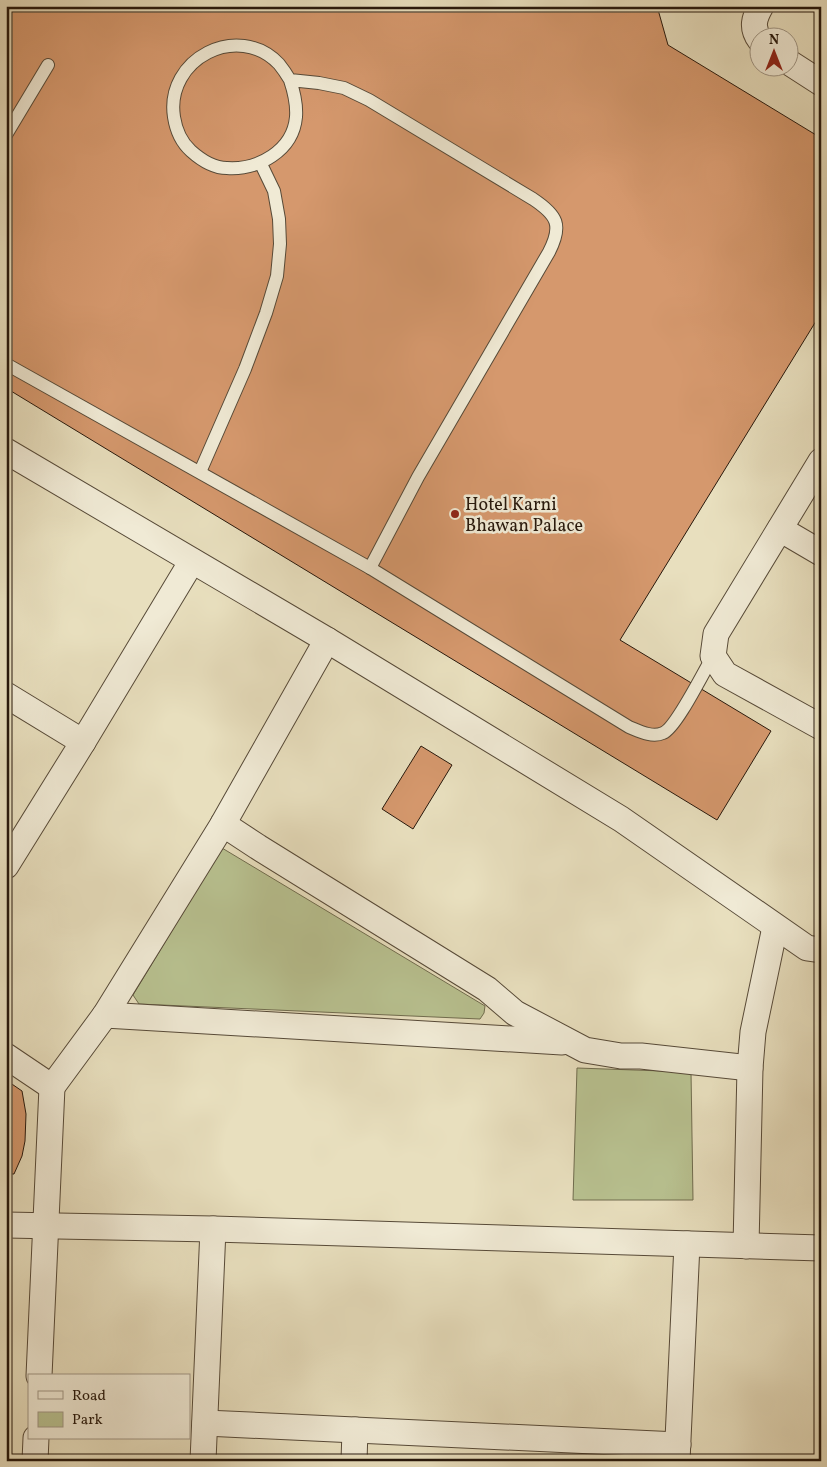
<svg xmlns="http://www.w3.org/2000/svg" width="827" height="1467" font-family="Vollkorn,serif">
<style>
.green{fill:#b8c190;stroke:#706c4e}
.building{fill:#d5986d;stroke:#27180c}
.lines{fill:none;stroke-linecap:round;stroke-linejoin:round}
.lane-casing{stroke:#574a38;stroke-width:14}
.street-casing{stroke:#574a38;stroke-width:27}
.lane{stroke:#f0ead5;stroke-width:12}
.street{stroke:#f0ead5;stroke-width:25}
.poi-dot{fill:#8f2418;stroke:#f0ead5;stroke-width:2}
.labels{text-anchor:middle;stroke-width:5;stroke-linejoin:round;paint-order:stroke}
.poi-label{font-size:18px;fill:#27180c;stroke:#f0ead5;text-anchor:start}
</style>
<rect width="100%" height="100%" fill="#e8dfbe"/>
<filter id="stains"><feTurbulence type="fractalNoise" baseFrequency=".004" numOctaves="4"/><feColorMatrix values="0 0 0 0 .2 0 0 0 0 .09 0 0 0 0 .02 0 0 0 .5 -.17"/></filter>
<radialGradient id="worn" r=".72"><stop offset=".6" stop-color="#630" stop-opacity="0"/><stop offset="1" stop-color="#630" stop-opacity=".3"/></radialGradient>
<g class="green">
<polygon points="222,848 485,1006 484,1013 480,1019 139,1004 133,995"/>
<polygon points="577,1068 691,1072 693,1200 573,1200"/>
</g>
<g class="building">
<polygon points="6,6 657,6 668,45 821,138 821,313 620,640 771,731 717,820 6,388"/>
<polygon points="421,746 452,765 413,829 382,809"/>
<polygon points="6,1080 22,1091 26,1114 25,1141 22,1156 14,1174 6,1174"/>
</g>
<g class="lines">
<defs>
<g id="lane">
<path d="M290,80c4,12 7,24 6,37 -3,34 -38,53 -69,51 -14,0 -26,-8 -36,-17 -10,-9 -15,-21 -17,-34 -9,-58 64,-96 105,-53 4,5 8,11 11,16l29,3 25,5 25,12 164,99c24,16 30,26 16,53l-131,225 -48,91"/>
<polyline points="6,135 48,65"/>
<path d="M6,364l364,204 259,159c10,4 23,11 34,6 13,-5 41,-62 50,-77"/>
<polyline points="200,472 245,369 266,313 277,276 280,244 279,219 274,191 261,164"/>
</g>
<g id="street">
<path d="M760,40c-9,-12 -6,-22 1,-34"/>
<polyline points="790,63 821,83"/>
<polyline points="6,451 327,640 621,819 807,948 821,950"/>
<polyline points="821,461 716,634 713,656 725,674 821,727"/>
<polyline points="780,529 821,553"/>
<polyline points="6,695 83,742"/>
<polyline points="223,824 258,847 487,989 515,1013 585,1050 621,1056 641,1056 750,1068"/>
<polyline points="6,866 83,742 192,561"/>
<polyline points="105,1015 562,1042"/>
<polyline points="6,1056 52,1087 105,1015 223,824 327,640"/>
<polyline points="6,1225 213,1229 821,1248"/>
<polyline points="746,1246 750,1068 753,1032 775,927"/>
<polyline points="39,1376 52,1087"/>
<polyline points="205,1423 678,1445"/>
<polyline points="35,1461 36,1438"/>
<polyline points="203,1461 213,1229"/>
<polyline points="354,1461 355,1430"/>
<polyline points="677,1461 687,1244"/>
</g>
</defs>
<use href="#lane" class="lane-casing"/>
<use href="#street" class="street-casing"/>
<use href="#lane" class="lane"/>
<use href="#street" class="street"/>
</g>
<circle class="poi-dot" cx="455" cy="514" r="5"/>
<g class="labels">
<g class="poi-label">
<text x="465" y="510">Hotel Karni<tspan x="465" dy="21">Bhawan Palace</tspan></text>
</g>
</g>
<rect width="827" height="1467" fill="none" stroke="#e8dfbe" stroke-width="25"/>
<rect x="8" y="8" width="812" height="1452" fill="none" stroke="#27180c" stroke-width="2.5"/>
<rect x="12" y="12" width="802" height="1442" fill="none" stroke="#27180c"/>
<rect x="28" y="1374" width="162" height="65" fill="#f0ead5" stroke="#a09685"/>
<rect x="38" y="1391" width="25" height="8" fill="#f0ead5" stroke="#a09685"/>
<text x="72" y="1400" font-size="15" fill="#27180c">Road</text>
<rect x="38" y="1412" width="25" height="15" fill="#b8c190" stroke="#a09685"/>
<text x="72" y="1424" font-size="15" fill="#27180c">Park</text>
<g transform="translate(774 52)"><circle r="24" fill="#f0ead5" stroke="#a09685"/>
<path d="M0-4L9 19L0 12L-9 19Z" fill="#8f2418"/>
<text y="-8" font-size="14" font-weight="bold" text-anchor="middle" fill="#27180c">N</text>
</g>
<rect width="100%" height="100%" filter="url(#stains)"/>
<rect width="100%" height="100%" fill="url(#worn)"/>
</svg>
